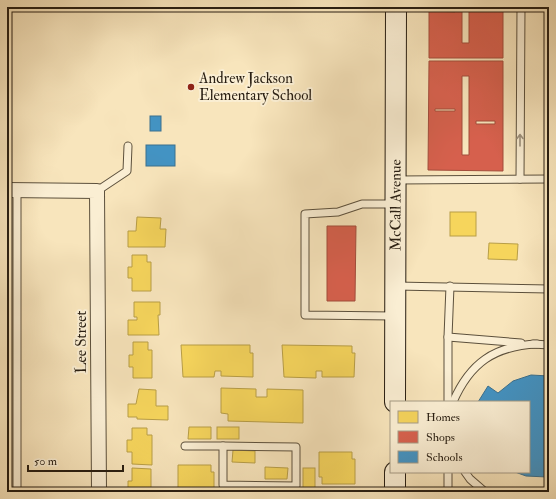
<svg xmlns="http://www.w3.org/2000/svg" width="556" height="499" font-family="'IM FELL Double Pica',serif">
<style>
.homes{fill:#f6d55c;stroke:#b89e46}
.shops{fill:#d6604d;stroke:#a24c3b;fill-rule:evenodd}
.schools{fill:#4393c3;stroke:#3b708e}
.lines{fill:none;stroke-linecap:round;stroke-linejoin:round}
.service-casing{stroke:#5c503c;stroke-width:9}
.minor-casing{stroke:#5c503c;stroke-width:16}
.secondary-casing{stroke:#281e12;stroke-width:22}
.service{stroke:#faeed3;stroke-width:7}
.minor{stroke:#faeed3;stroke-width:14}
.secondary{stroke:#faeed3;stroke-width:20}
.oneway{stroke:#9c907c}
.poi-dot{fill:#8f2418;stroke:#faeed3;stroke-width:1.5}
.labels{text-anchor:middle;stroke-width:4;stroke-linejoin:round;paint-order:stroke}
.poi-label{font-size:15px;fill:#281e12;stroke:#faeed3;text-anchor:start}
.street-label{font-size:15px;fill:#281e12;stroke:#faeed3}
</style>
<rect width="100%" height="100%" fill="#f8e5bc"/>
<filter id="stains"><feTurbulence type="fractalNoise" baseFrequency=".005" numOctaves="4"/><feColorMatrix values="0 0 0 0 .2 0 0 0 0 .09 0 0 0 0 .02 0 0 0 .5 -.17"/></filter>
<radialGradient id="worn" r=".72"><stop offset=".6" stop-color="#630" stop-opacity="0"/><stop offset="1" stop-color="#630" stop-opacity=".3"/></radialGradient>
<g class="homes">
<rect x="450" y="212" width="26" height="24"/>
<polygon points="137,217 161,218 160,229 166,229 165,247 128,247 128,231 136,231"/>
<polygon points="489,243 518,244 517,260 488,259"/>
<polygon points="132,255 147,255 147,262 151,262 151,291 132,291 132,278 128,278 128,267 132,267"/>
<polygon points="134,302 160,302 160,315 158,315 159,335 128,335 128,320 137,320 137,317 134,317"/>
<polygon points="133,342 148,342 148,350 152,350 152,378 133,378 133,367 129,367 129,355 133,355"/>
<polygon points="181,345 250,345 250,353 253,353 253,377 221,376 221,371 215,371 214,377 183,377"/>
<polygon points="282,345 352,346 352,353 355,353 354,377 322,377 322,371 316,371 316,378 284,377"/>
<polygon points="221,388 256,389 256,397 267,397 267,389 303,390 303,423 228,421 228,414 221,413"/>
<polygon points="139,389 156,390 156,406 168,406 168,420 137,419 137,417 128,417 128,404 136,404"/>
<polygon points="189,427 211,427 211,439 188,439"/>
<rect x="217" y="427" width="22" height="12"/>
<polygon points="132,428 147,428 147,435 152,435 152,465 132,464 132,452 127,452 127,440 132,440"/>
<polygon points="233,450 255,451 255,463 232,462"/>
<polygon points="319,452 352,452 352,459 355,459 355,484 322,484 322,477 319,477"/>
<polygon points="178,465 211,465 211,472 214,472 214,492 181,492 181,490 178,490"/>
<polygon points="265,467 288,468 287,479 265,479"/>
<polygon points="132,468 151,469 151,492 128,492 128,481 132,481"/>
<rect x="303" y="468" width="12" height="22"/>
<rect x="220" y="491" width="22" height="1"/>
</g>
<g class="shops">
<path d="M429,7h33v36h7v-36h34v51h-74zM435,9h20v3l-20,-1z"/>
<path d="M429,61h74v110l-75,-1zM462,76h7v79h-7zM435,109h20v2h-20zM476,121h19v3h-19z"/>
<polygon points="327,226 356,226 355,301 327,301"/>
</g>
<g class="schools">
<rect x="150" y="116" width="11" height="15"/>
<rect x="146" y="145" width="29" height="21"/>
<polygon points="531,375 549,376 549,476 547,477 526,476 515,472 529,472 529,402 478,402 488,386 498,393 513,381"/>
</g>
<g class="lines">
<defs>
<g id="service">
<polyline points="520,179 521,7"/>
<polyline points="397,180 549,179"/>
<polyline points="17,190 17,492"/>
<polyline points="97,191 127,171 128,146"/>
<polyline points="396,286 549,289"/>
<polyline points="393,316 305,315 305,214 338,212 362,204 394,204"/>
<polyline points="448,337 521,343"/>
<polyline points="533,344 549,345"/>
<polyline points="448,402 448,337 450,286"/>
<path d="M453,402c17,-39 41,-56 84,-58"/>
<polyline points="185,446 223,446"/>
<polygon points="223,446 296,447 296,486 223,485"/>
<polyline points="448,472 448,492"/>
<polyline points="465,472 470,479 485,492"/>
</g>
<polyline id="minor" points="7,190 97,191 99,492"/>
<g id="secondary">
<path id="s1" d="M395,402l1,-395"/>
<polyline points="395,472 395,492"/>
</g>
</defs>
<use href="#service" class="service-casing"/>
<use href="#minor" class="minor-casing"/>
<use href="#secondary" class="secondary-casing"/>
<use href="#service" class="service"/>
<use href="#minor" class="minor"/>
<use href="#secondary" class="secondary"/>
</g>
<defs><path id="oneway-shaft" d="M-6 0H5M1.5-3L5.5 0L1.5 3" fill="none" stroke-width="1.6" stroke-linecap="round" stroke-linejoin="round"/></defs>
<use class="oneway" href="#oneway-shaft" transform="translate(520 140) rotate(-90)"/>
<circle class="poi-dot" cx="191" cy="87" r="4"/>
<g class="labels">
<g class="poi-label">
<text x="199" y="83">Andrew Jackson<tspan x="199" dy="17">Elementary School</tspan></text>
</g>
<g class="street-label">
<text dy="5" stroke="none"><textPath href="#s1" startOffset="197">McCall Avenue</textPath></text>
<text transform="translate(81 342) rotate(-90)" y="5">Lee Street</text>
</g>
</g>
<rect width="556" height="499" fill="none" stroke="#f8e5bc" stroke-width="24"/>
<rect x="8" y="8" width="540" height="483" fill="none" stroke="#281e12" stroke-width="2"/>
<rect x="12" y="12" width="532" height="475" fill="none" stroke="#281e12"/>
<rect x="390" y="401" width="140" height="72" fill="#faeed3" stroke="#a69b86"/>
<rect x="398" y="411" width="20" height="12" fill="#f6d55c" stroke="#a69b86"/>
<text x="426" y="421" font-size="12" fill="#281e12">Homes</text>
<rect x="398" y="431" width="20" height="12" fill="#d6604d" stroke="#a69b86"/>
<text x="426" y="441" font-size="12" fill="#281e12">Shops</text>
<rect x="398" y="451" width="20" height="12" fill="#4393c3" stroke="#a69b86"/>
<text x="426" y="461" font-size="12" fill="#281e12">Schools</text>
<path d="M28 465v6h95v-6" fill="none" stroke="#281e12" stroke-width="2"/>
<text x="34" y="465" font-size="12" fill="#281e12" stroke="#faeed3" stroke-width="3" paint-order="stroke">50 m</text>
<rect width="100%" height="100%" filter="url(#stains)"/>
<rect width="100%" height="100%" fill="url(#worn)"/>
</svg>
